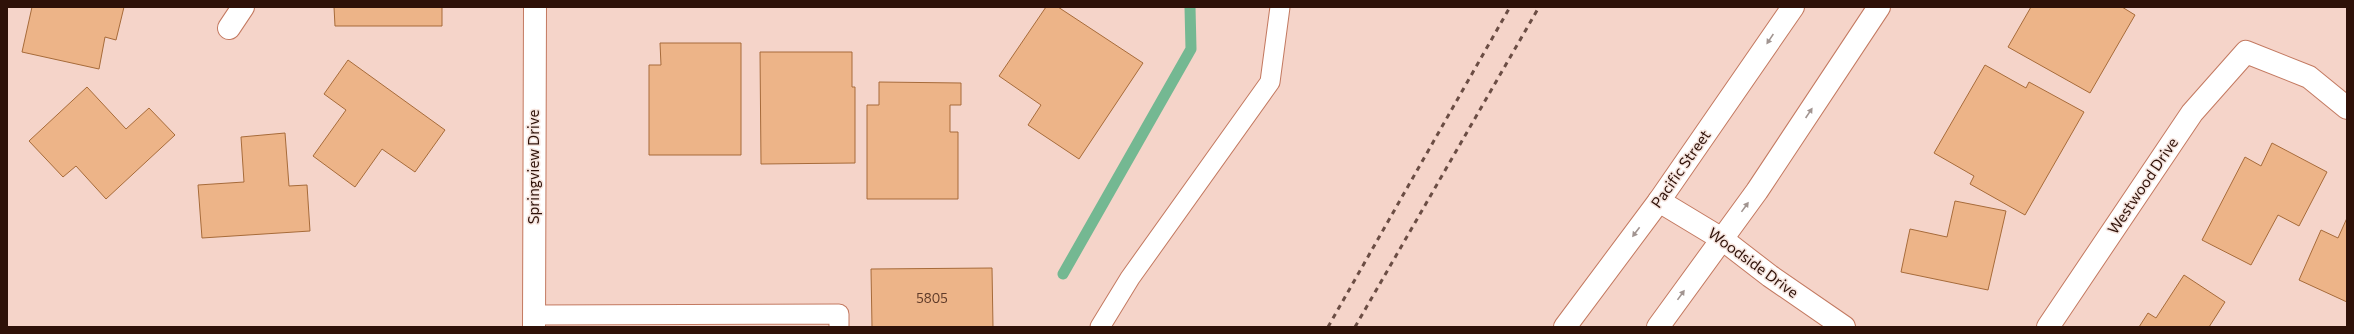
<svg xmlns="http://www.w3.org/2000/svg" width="2354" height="334" font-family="Commissioner,sans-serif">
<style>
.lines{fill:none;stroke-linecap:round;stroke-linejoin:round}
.stream{stroke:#74b892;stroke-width:11}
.building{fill:#edb488;stroke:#a76b3a}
.service-casing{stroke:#c37960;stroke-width:21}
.minor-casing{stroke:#c37960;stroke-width:24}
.tertiary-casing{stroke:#c37960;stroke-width:24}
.secondary-casing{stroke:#c37960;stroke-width:24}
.service{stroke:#fff;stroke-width:19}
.minor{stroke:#fff;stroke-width:22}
.tertiary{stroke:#fff;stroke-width:22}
.secondary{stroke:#fff;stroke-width:22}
.rail{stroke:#6b4d44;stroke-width:3;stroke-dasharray:5 5;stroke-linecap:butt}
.oneway{fill:#a19490}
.labels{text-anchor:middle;stroke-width:3;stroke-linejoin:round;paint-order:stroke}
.number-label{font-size:13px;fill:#5e3a28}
.street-label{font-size:15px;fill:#2e1108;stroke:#f6e5df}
</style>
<rect width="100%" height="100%" fill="#f5d4c9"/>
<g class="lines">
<polyline class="stream" points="1063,274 1191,49 1190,7"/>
</g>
<g class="building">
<polygon points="32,7 124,7 116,40 105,37 99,69 22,52"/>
<polygon points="334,7 442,7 442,26 335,26"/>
<polygon points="1046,7 1058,7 1143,63 1079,159 1028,125 1041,105 999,76"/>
<polygon points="2031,7 2122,7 2135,15 2090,93 2008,47"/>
<polygon points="660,43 741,43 741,155 649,155 649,65 661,65"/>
<polygon points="760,52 852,52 852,87 855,87 855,163 761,164"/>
<polygon points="348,60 445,130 415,172 382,149 355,187 313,156 346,110 324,94"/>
<polygon points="1985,65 2026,88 2029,82 2084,112 2025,215 1970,184 1974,176 1934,153"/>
<polygon points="879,82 961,83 961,105 950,105 950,132 958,132 958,199 867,199 867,105 879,105"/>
<polygon points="87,87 126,129 149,108 175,135 106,199 76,166 63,177 29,141"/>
<polygon points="285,133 289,186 307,185 310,231 202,238 198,185 244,182 241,137"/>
<polygon points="2272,143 2327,172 2299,226 2278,215 2251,265 2202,240 2245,157 2261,166"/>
<polygon points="1955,201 2006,211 1988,290 1901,272 1910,229 1947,237"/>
<polygon points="2347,218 2347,302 2299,280 2321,230 2338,238"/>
<polygon points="992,268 993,327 872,327 871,269"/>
<polygon points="2184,275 2225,302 2209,327 2139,327 2148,313 2156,318"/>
</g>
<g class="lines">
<defs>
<g id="service">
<polyline points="534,315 839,314 839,327"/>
<polyline points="1100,327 1130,278 1270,82 1280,7"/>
</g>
<g id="minor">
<polyline points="229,28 243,7"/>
<polyline points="1659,201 1722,239 1770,276 1844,327"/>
<polyline points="2048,327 2192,113 2246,52 2309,77 2347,108"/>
</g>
<polyline id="tertiary" points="534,327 535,7"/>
<g id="secondary">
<polyline points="1565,327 1659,201 1793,7"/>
<polyline points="1658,327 1757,191 1879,7"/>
</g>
</defs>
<use href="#service" class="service-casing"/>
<use href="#minor" class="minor-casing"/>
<use href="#tertiary" class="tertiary-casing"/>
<use href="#secondary" class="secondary-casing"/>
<use href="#service" class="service"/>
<use href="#minor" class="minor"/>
<use href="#tertiary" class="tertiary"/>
<use href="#secondary" class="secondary"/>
<g class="rail">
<polyline points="1328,327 1510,7"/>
<polyline points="1355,327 1539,7"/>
</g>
</g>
<defs><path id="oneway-solid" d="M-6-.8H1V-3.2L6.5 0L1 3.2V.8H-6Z"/></defs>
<g class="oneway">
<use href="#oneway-solid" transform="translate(1770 39) rotate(124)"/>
<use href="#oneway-solid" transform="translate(1809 113) rotate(-56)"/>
<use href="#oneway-solid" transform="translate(1745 207) rotate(-54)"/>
<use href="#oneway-solid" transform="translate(1636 232) rotate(127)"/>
<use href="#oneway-solid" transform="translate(1681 295) rotate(-54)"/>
</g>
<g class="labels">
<g class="number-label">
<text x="932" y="303">5805</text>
</g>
<g class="street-label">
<text transform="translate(534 167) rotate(-90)" y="5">Springview Drive</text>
<text transform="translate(1681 169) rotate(-55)" y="5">Pacific Street</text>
<text transform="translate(2143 186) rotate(-56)" y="5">Westwood Drive</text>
<text transform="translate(1753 263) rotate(36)" y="5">Woodside Drive</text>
</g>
</g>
<rect width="2354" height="334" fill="none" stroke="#2e1108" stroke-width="16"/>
</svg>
